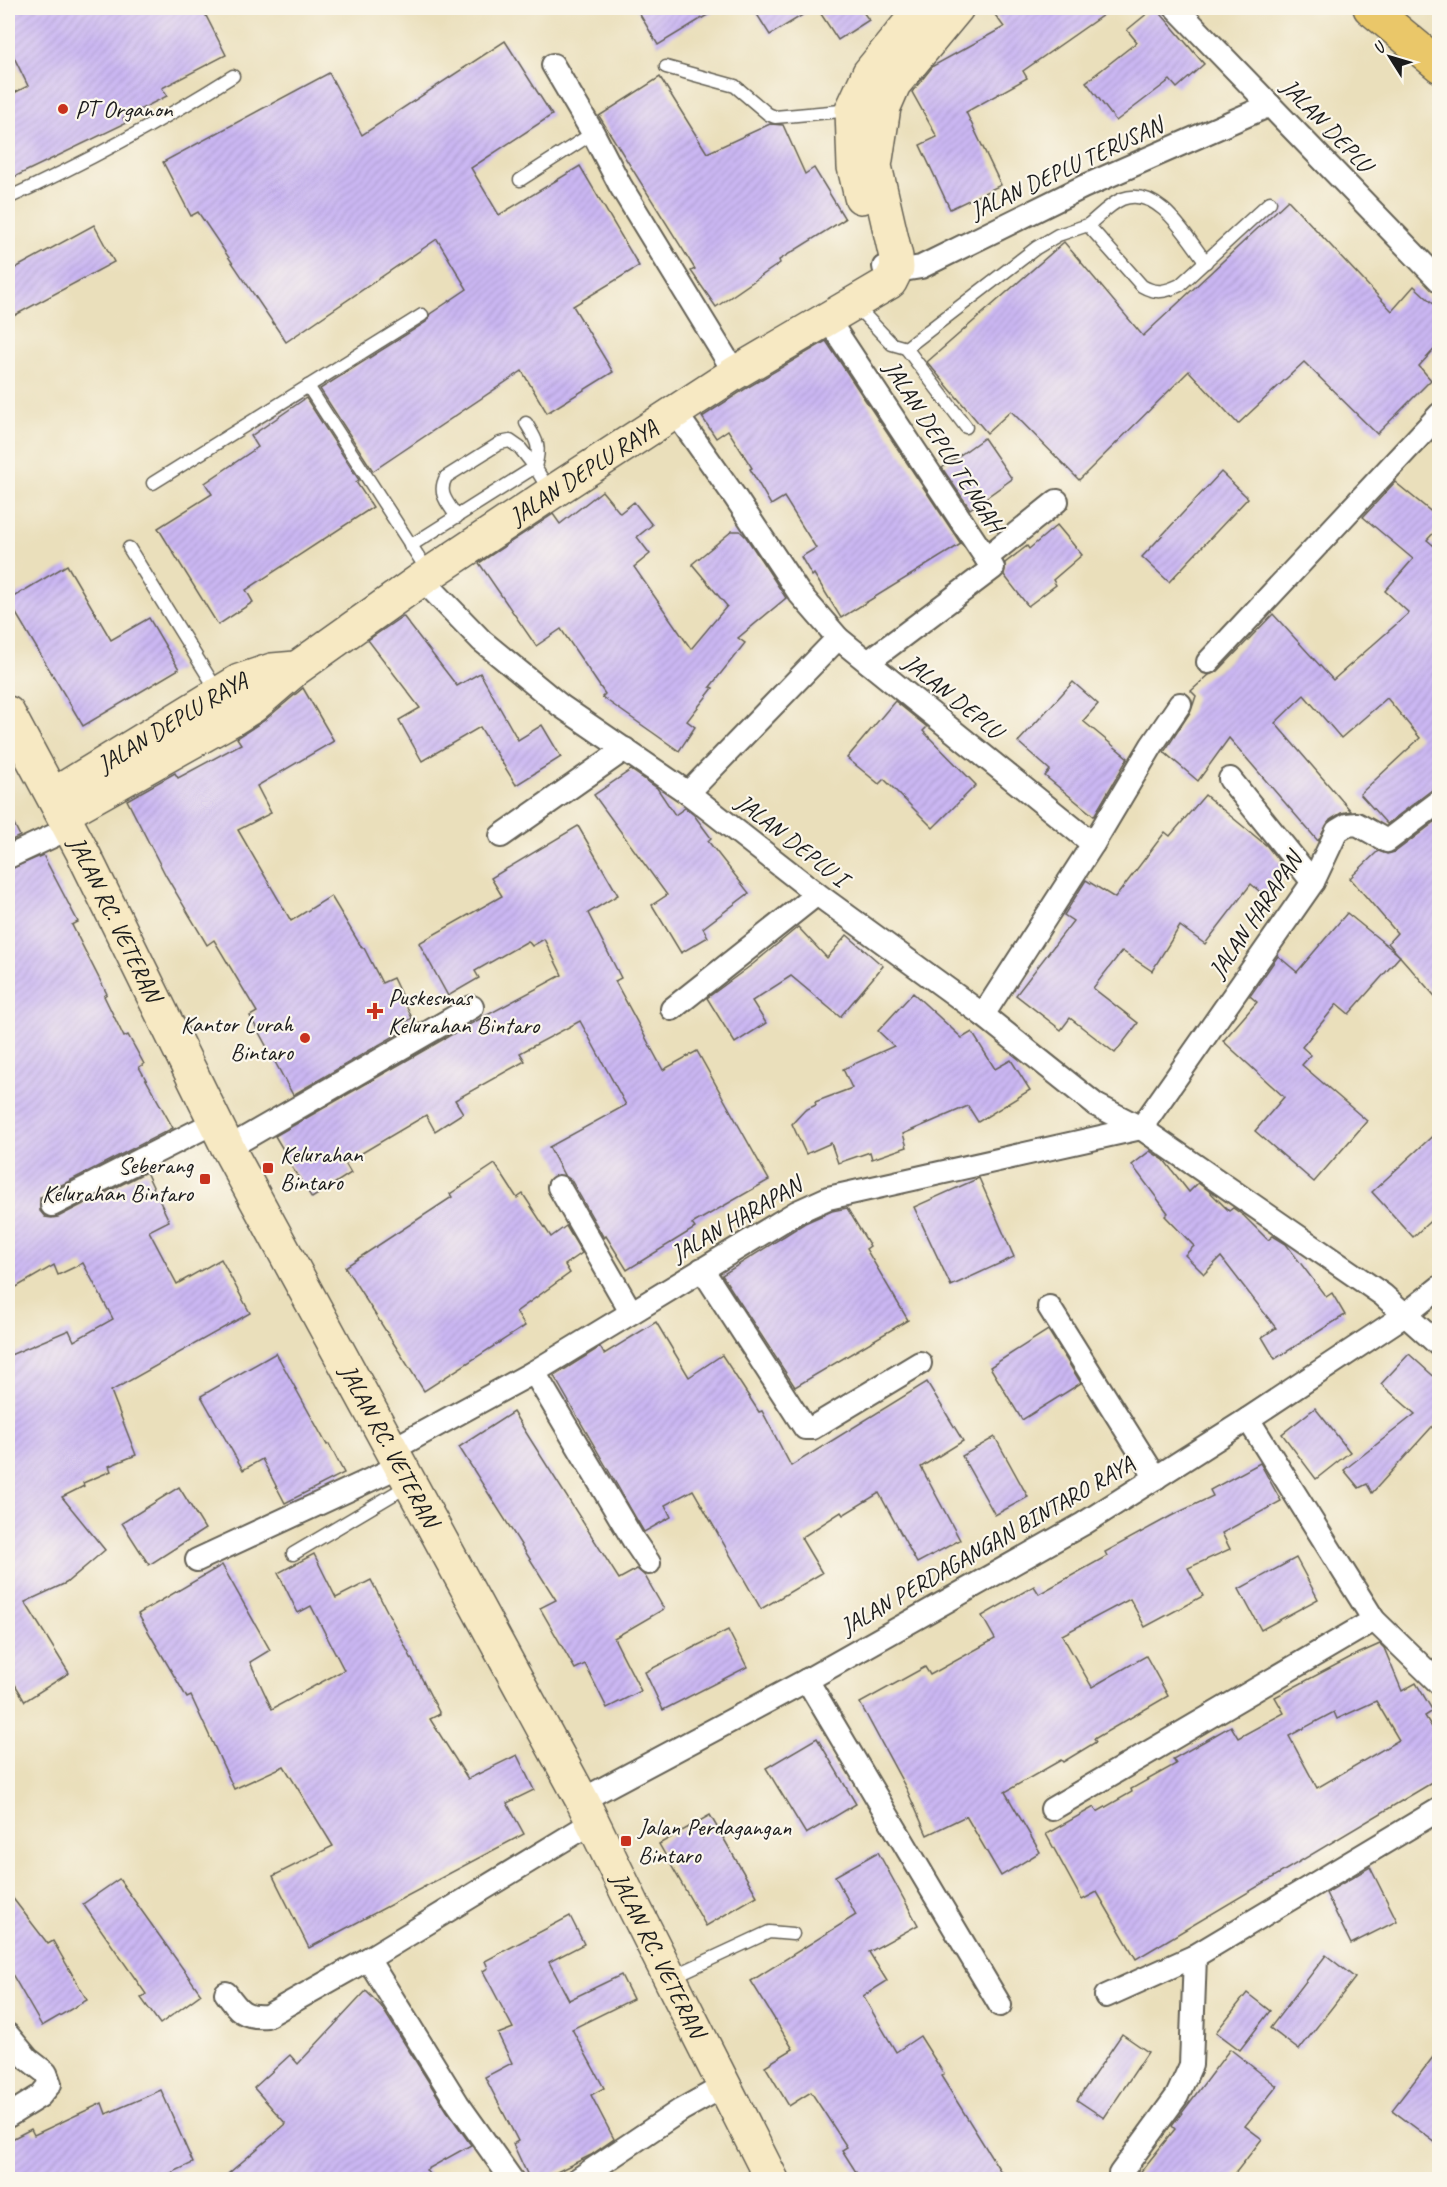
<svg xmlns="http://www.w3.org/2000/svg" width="1447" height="2187" font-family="Caveat,sans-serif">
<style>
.building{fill:url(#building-hatch);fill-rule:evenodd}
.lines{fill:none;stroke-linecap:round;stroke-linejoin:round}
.lane-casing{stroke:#646054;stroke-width:15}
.street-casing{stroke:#646054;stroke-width:26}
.secondary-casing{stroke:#646054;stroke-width:36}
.highway-casing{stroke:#646054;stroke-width:36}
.lane{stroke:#fff;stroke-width:12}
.street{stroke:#fff;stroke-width:22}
.secondary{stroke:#f7e9c3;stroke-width:33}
.highway{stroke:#eac769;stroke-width:33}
.poi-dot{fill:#c8321e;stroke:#fbf7ec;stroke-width:2}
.labels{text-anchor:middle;stroke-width:4.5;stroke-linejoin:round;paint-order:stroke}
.poi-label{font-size:24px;fill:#1c1c1c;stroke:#fbf7ec;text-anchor:start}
.street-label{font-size:24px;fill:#1c1c1c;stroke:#fbf7ec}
</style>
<defs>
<pattern id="building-hatch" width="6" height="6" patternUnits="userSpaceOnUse" patternTransform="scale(1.5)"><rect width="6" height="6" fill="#cbb7f3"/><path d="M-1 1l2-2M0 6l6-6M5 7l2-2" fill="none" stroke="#ae9dd0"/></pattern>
</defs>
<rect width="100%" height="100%" fill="#fbf7ec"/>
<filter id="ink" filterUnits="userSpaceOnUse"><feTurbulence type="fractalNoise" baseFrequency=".0167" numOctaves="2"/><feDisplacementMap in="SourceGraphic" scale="12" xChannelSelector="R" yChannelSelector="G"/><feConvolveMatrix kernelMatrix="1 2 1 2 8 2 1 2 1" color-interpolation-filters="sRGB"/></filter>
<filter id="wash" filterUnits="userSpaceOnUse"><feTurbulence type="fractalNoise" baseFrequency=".008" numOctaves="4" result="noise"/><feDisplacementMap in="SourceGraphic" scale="24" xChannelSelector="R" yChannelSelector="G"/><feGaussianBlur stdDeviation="1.35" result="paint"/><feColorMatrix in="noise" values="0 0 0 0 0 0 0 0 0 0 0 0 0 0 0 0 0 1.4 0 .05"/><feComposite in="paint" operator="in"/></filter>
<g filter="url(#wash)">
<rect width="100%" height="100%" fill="#eadfbb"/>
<g id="blocks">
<g class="building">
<polygon points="8,8 202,8 226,55 162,88 167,96 123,118 126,123 8,180 8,96 28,86 8,45"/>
<polygon points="636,8 719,8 658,45"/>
<polygon points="753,8 814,8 770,35"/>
<polygon points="817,8 860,8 869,20 838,40"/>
<polygon points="990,8 1113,8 1023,71 1027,78 966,112 1001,185 950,209 920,145 937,137 912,92 933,66 1004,27"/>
<polygon points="1154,8 1156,8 1204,64 1177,88 1170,80 1116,121 1086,82 1137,42 1127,30"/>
<polygon points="505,41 552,115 471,168 499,215 580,166 639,266 573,306 613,372 547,413 522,371 373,471 320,389 426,322 430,314 467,289 437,239 286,342 198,212 191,216 163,162 329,73 362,135"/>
<polygon points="660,77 707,153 770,124 783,125 805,174 814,168 845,219 779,260 780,263 716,307 691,271 695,269 599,116"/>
<polygon points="1288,200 1392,311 1414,286 1440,310 1440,343 1419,366 1431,380 1377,434 1304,362 1238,424 1189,371 1079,480 1011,411 987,433 927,362 1064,242 1143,336"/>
<polygon points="94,225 114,262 8,319 8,272"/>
<polygon points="826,341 961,544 841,618 814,574 812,576 801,557 816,548 784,497 771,505 750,469 752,468 728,430 716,438 702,417 745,389"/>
<polygon points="306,398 359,480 356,482 373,507 246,590 253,602 218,625 158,528 212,494 205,483 258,447 251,436"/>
<polygon points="984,438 1012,479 970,509 942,468"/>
<polygon points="1221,472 1248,498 1169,582 1142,557"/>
<polygon points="1395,482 1440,519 1440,526 1427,540 1440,551 1440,788 1432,790 1387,824 1360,794 1420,738 1387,698 1341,738 1304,695 1275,723 1351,811 1341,813 1330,820 1318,841 1229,738 1198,781 1164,752 1191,711 1196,696 1191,691 1209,675 1218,671 1273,614 1333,680 1409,613 1385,591 1413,559 1363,517"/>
<polygon points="602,491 620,513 634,502 652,525 637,537 650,554 634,567 691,649 727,606 692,564 732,531 740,531 746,537 786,598 738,638 745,643 710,687 713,688 687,721 695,727 679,751 602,697 605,694 561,629 536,646 479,563 553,514 560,524"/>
<polygon points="1057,525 1082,555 1053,580 1056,585 1028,606 1004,575 1005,563 1027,546 1029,549"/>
<polygon points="67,565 111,640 149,618 179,669 83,726 8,600"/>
<polygon points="403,616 457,686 480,673 518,740 542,725 561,757 516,785 480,727 422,761 399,720 420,708 368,640"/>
<polygon points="1073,682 1098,704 1083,721 1128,758 1094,816 1045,776 1050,770 1018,742"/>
<polygon points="303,688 334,741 257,786 271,813 238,830 291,921 331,896 362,948 364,948 382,983 393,978 412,1018 405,1023 408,1028 293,1095 250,1016 257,1012 214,940 207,945 166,876 127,800 175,773 178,778 241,744 237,738 265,720"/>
<polygon points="895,701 927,727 923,731 976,785 933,828 884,779 879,784 847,758"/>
<polygon points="631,770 657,788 675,815 685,808 694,815 711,838 708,841 749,893 703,928 708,937 681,953 652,905 667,895 594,795"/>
<polygon points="1205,795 1267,846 1287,871 1266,897 1251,884 1205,944 1180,926 1152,971 1122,951 1093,988 1138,1023 1115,1053 1070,1018 1061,1030 1016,995 1073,921 1064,915 1086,880 1115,898 1165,832 1170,836"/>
<polygon points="8,812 20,836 8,842"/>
<polygon points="1440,818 1440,1002 1388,943 1397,933 1350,878 1378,851 1387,854 1395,852"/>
<polygon points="578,826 618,895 588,913 621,978 615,981 663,1070 697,1051 769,1180 692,1224 695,1228 627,1270 606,1236 604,1238 571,1180 564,1175 549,1147 626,1105 580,1021 520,1053 525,1061 455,1100 463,1113 435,1131 426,1115 345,1163 351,1173 312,1198 285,1157 287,1156 275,1136 463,1028 562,975 544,939 532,946 528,941 475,971 479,978 448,996 419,943 502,896 491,878"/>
<polygon points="43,855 78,922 72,925 107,994 104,996 124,1037 128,1035 144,1064 139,1067 173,1128 46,1193 40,1198 40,1211 45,1217 52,1218 58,1217 146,1172 169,1221 149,1231 177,1284 221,1259 250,1313 111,1391 136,1455 109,1466 111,1471 83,1483 84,1486 62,1497 105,1550 66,1583 25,1602 69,1673 25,1701 8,1673 8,1356 69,1330 74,1341 113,1319 83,1263 58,1275 54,1265 8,1292 8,870"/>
<polygon points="1347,913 1400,956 1349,1014 1337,1004 1302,1047 1311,1055 1302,1065 1367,1121 1314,1182 1255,1131 1284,1097 1223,1041 1257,1002 1250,996 1278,956 1297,972"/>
<polygon points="798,927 827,958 847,935 883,966 840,1017 791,976 752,1001 766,1023 735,1043 707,998 753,964"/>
<polygon points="913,993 962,1038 972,1032 995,1069 1011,1060 1030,1090 978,1122 968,1106 903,1134 907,1147 872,1159 870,1152 838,1163 831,1143 806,1154 792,1124 805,1110 816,1105 815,1102 852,1088 843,1069 894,1046 878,1031"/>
<polygon points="1440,1129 1440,1212 1413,1237 1372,1192"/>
<polygon points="1150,1151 1164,1160 1189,1192 1198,1183 1209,1191 1229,1211 1233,1208 1244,1216 1268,1240 1273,1236 1286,1244 1326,1297 1332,1293 1345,1315 1275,1359 1262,1337 1276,1328 1221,1257 1204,1274 1185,1255 1194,1246 1165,1216 1168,1213 1132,1165"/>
<polygon points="495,1164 517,1198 523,1194 551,1237 566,1226 582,1253 565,1265 570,1273 516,1312 525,1326 424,1391 345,1267 452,1197 450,1194"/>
<polygon points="979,1178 1014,1257 951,1286 914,1207"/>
<polygon points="847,1208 870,1246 866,1249 908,1320 795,1387 722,1275 805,1223 832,1211"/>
<polygon points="656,1322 689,1377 722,1355 759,1412 762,1411 791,1466 927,1382 963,1441 921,1467 960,1540 917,1563 879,1493 843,1515 841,1512 801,1538 822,1573 761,1609 693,1490 665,1505 671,1517 644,1532 554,1376 600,1347 604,1354"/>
<polygon points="1048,1330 1081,1383 1022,1420 990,1367"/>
<polygon points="276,1353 327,1445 329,1444 344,1473 285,1503 262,1459 243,1470 201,1396"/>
<polygon points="1409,1354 1440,1382 1440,1418 1372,1493 1367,1484 1359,1488 1344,1470 1415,1414 1381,1384"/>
<polygon points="1315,1408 1350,1452 1316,1479 1282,1434"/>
<polygon points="513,1412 619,1579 637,1569 645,1576 664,1609 614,1638 641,1691 607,1708 585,1664 575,1669 540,1608 556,1600 459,1447"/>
<polygon points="995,1437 1028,1497 995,1515 962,1456"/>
<polygon points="1260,1463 1281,1501 1222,1533 1230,1549 1188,1568 1203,1596 1145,1627 1130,1599 1062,1635 1092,1687 1146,1656 1168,1696 1094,1739 1096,1742 1063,1762 1061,1760 1005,1792 1040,1852 1001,1876 966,1816 927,1835 907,1790 860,1703 925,1667 930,1675 995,1639 982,1616 1034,1586 1039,1594 1107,1556 1105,1552 1171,1516 1213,1496 1210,1490"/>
<polygon points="179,1487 205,1529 149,1565 122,1523"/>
<polygon points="314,1554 336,1598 371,1580 440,1714 430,1719 468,1779 517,1755 534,1790 507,1803 524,1834 309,1948 273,1876 333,1846 284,1766 234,1789 191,1696 187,1698 138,1614 222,1565 270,1650 250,1662 272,1709 344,1670 311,1606 298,1613 278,1573"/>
<polygon points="1296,1558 1318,1599 1261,1630 1239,1589"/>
<polygon points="728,1630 747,1667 663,1710 645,1672"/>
<path d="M1380,1644l4,4 18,43 14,-8 17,28 -8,5 15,24v38l-304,181 -39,-67 -15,8 -36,-66 48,-27 3,5 35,-20 -1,-3 45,-25 -3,-5 58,-33 7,12 46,-25 -9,-16 76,-40zM1376,1701l23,39 -82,48 -28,-52 45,-24 3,7z"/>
<polygon points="817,1738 856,1804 806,1834 766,1768"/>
<polygon points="710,1815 757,1896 706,1926 659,1844"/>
<polygon points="878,1852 918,1925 869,1952 887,1981 863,1996 896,2052 920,2036 944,2074 941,2076 1006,2180 861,2180 842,2150 847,2147 811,2092 789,2106 765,2066 793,2049 751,1981 856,1915 835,1876"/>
<polygon points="1370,1867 1397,1921 1351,1944 1326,1893"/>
<polygon points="119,1879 201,1994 160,2024 141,1998 146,1994 83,1904"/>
<polygon points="8,1892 48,1944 53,1941 87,2000 42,2026 8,1967"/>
<polygon points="570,1916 584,1944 549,1962 569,2000 621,1975 633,1999 572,2029 604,2088 591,2095 614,2139 591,2155 541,2180 530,2180 513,2144 518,2141 485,2077 512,2063 498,2034 513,2028 483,1971 488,1968 485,1961"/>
<polygon points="1326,1955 1355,1978 1299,2050 1270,2028"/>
<polygon points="366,1991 381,2006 447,2111 471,2145 426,2170 433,2180 221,2180 286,2124 254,2088 290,2055 298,2064"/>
<polygon points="1247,1993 1270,2011 1240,2050 1216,2032"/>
<polygon points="1122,2034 1148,2052 1104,2118 1077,2100"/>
<polygon points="1440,2048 1440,2146 1392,2110"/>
<polygon points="1230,2049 1277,2086 1245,2126 1262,2139 1230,2180 1134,2180 1175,2129 1172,2126"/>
<polygon points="161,2090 193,2163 156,2180 8,2180 8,2141 31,2129 34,2135 102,2103 106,2114"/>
</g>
</g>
</g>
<g filter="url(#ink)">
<use href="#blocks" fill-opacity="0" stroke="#646054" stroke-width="1.5"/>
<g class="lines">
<defs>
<g id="lane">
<polyline points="666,67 735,86 768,114 775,117 852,110"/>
<polyline points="520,180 593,133"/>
<path d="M8,198c77,-35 152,-76 225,-122"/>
<path d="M1088,225c10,-8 22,-21 34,-26 37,-14 65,39 84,63"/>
<path d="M854,304l38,40 14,4 130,-100 22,-13 30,-10 54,61c14,8 23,6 38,-1l90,-83"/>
<polyline points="906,348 966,427"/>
<polyline points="308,386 429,573"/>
<path d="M526,423c11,18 15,23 9,44l15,25"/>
<polyline points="153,483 422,315"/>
<path d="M410,546l125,-79 -15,-19 -10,-7 -10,2 -54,34c-9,17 2,26 11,40"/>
<polyline points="129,548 218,692"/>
<polyline points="293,1554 409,1485"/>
<polyline points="672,1977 769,1932 793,1934"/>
</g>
<g id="street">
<polyline points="1176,8 1440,281"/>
<polyline points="553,65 593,133 620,185 735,373"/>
<polyline points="884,267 909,269 921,267 1083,187 1270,105"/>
<polyline points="827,318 986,558 1057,501"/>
<polyline points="675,412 735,497 799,593 838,638 1093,844"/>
<polyline points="422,579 482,641 561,706 688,793 817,894 983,1015 1096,1105 1141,1128 1383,1295 1440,1346"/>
<polyline points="868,662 993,568 986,558"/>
<polyline points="1208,662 1440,414"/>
<polyline points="1230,779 1313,882"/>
<polyline points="688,793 838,638"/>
<polyline points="501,836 625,749"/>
<polyline points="8,857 70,828"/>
<polyline points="672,1009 817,894"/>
<polyline points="983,1015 1093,844 1152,745 1180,704"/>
<polyline points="228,1148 472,1007"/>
<polyline points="559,1187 631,1312"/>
<polyline points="52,1205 215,1122"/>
<polyline points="702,1269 805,1428 812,1428 920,1363"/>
<polyline points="1049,1307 1156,1478"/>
<polyline points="534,1372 634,1541 649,1563"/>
<polyline points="1248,1419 1374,1620 1440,1684"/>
<polyline points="393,1449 534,1372 797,1212 828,1198 1141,1128 1313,882 1337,831 1347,825 1357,824 1387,841 1440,801"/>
<polyline points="197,1560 400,1466"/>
<polyline points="807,1680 1000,2005"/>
<polyline points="582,1800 807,1680 1083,1524 1248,1419 1405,1315 1440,1287"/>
<polyline points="1052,1809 1374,1620"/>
<polyline points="368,1959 458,2104 512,2180"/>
<path d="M226,1993c13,18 18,25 41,23l101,-57 225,-137"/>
<polyline points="1106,1996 1195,1956 1440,1809"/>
<polyline points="8,2035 28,2059 46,2073 50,2084 40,2096 8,2116"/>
<polyline points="1120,2174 1177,2096 1191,2065 1195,1956"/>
<polyline points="577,2180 681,2110 724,2086"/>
</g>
<g id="secondary">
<polyline points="861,197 854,167 852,110 869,73 922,8"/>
<path id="s1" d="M8,713l75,140 145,295 354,652 51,105 139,275"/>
<path id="s2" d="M53,795l186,-114 33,-11 24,-2"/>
<path id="s3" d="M63,814l171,-96 19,-12 44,-38 125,-89 129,-86 184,-120 155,-91 7,-14 -1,-11 -21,-91 9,-59 10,-23 63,-76"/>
</g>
<polyline id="highway" points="1370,8 1440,66"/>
</defs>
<use href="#lane" class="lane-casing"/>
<use href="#street" class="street-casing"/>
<use href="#secondary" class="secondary-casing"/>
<use href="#highway" class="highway-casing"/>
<use href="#lane" class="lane"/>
<use href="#street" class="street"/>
<use href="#secondary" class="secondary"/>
<use href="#highway" class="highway"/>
</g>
</g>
<g class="poi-dot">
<circle cx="63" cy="109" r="6"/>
<path d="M372 1002h6v6h6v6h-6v6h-6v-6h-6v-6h6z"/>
<circle cx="305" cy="1038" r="6"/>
<rect x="262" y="1162" width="12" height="12" rx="3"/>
<rect x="199" y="1173" width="12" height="12" rx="3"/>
<rect x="620" y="1835" width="12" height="12" rx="3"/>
</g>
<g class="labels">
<g class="poi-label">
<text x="75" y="117">PT Organon</text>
<text x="388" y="1005">Puskesmas<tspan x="388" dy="28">Kelurahan Bintaro</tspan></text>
<text x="293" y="1032" text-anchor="end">Kantor Lurah<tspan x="293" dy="28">Bintaro</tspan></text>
<text x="280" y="1162">Kelurahan<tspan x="280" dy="28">Bintaro</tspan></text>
<text x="193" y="1173" text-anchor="end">Seberang<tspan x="193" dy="28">Kelurahan Bintaro</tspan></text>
<text x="638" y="1835">Jalan Perdagangan<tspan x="638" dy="28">Bintaro</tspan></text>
</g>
<g class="street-label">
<text transform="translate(1327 125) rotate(46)" y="8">JALAN DEPLU</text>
<text transform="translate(1066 168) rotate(-25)" y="8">JALAN DEPLU TERUSAN</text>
<text transform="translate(944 446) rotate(57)" y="8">JALAN DEPLU TENGAH</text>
<text dy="8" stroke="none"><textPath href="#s3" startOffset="624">JALAN DEPLU RAYA</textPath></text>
<text transform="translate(953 696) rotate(39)" y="8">JALAN DEPLU</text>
<text dy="8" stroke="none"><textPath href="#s2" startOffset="140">JALAN DEPLU RAYA</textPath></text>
<text transform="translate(792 840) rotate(38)" y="8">JALAN DEPLU I</text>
<text transform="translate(1255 915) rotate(-56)" y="8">JALAN HARAPAN</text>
<text dy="8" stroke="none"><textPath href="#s1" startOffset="232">JALAN RC. VETERAN</textPath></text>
<text transform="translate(736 1219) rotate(-30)" y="8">JALAN HARAPAN</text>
<text dy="8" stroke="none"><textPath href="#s1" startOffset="826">JALAN RC. VETERAN</textPath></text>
<text transform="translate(987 1545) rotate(-30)" y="8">JALAN PERDAGANGAN BINTARO RAYA</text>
<text dy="8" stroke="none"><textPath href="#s1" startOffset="1402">JALAN RC. VETERAN</textPath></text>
</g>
</g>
<rect width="1447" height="2187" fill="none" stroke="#fbf7ec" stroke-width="30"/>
<g transform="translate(1390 57) rotate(307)" stroke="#fbf7ec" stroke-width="4.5" paint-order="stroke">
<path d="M0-4.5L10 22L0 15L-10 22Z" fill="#1c1c1c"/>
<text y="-9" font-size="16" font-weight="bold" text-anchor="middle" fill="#1c1c1c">U</text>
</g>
</svg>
